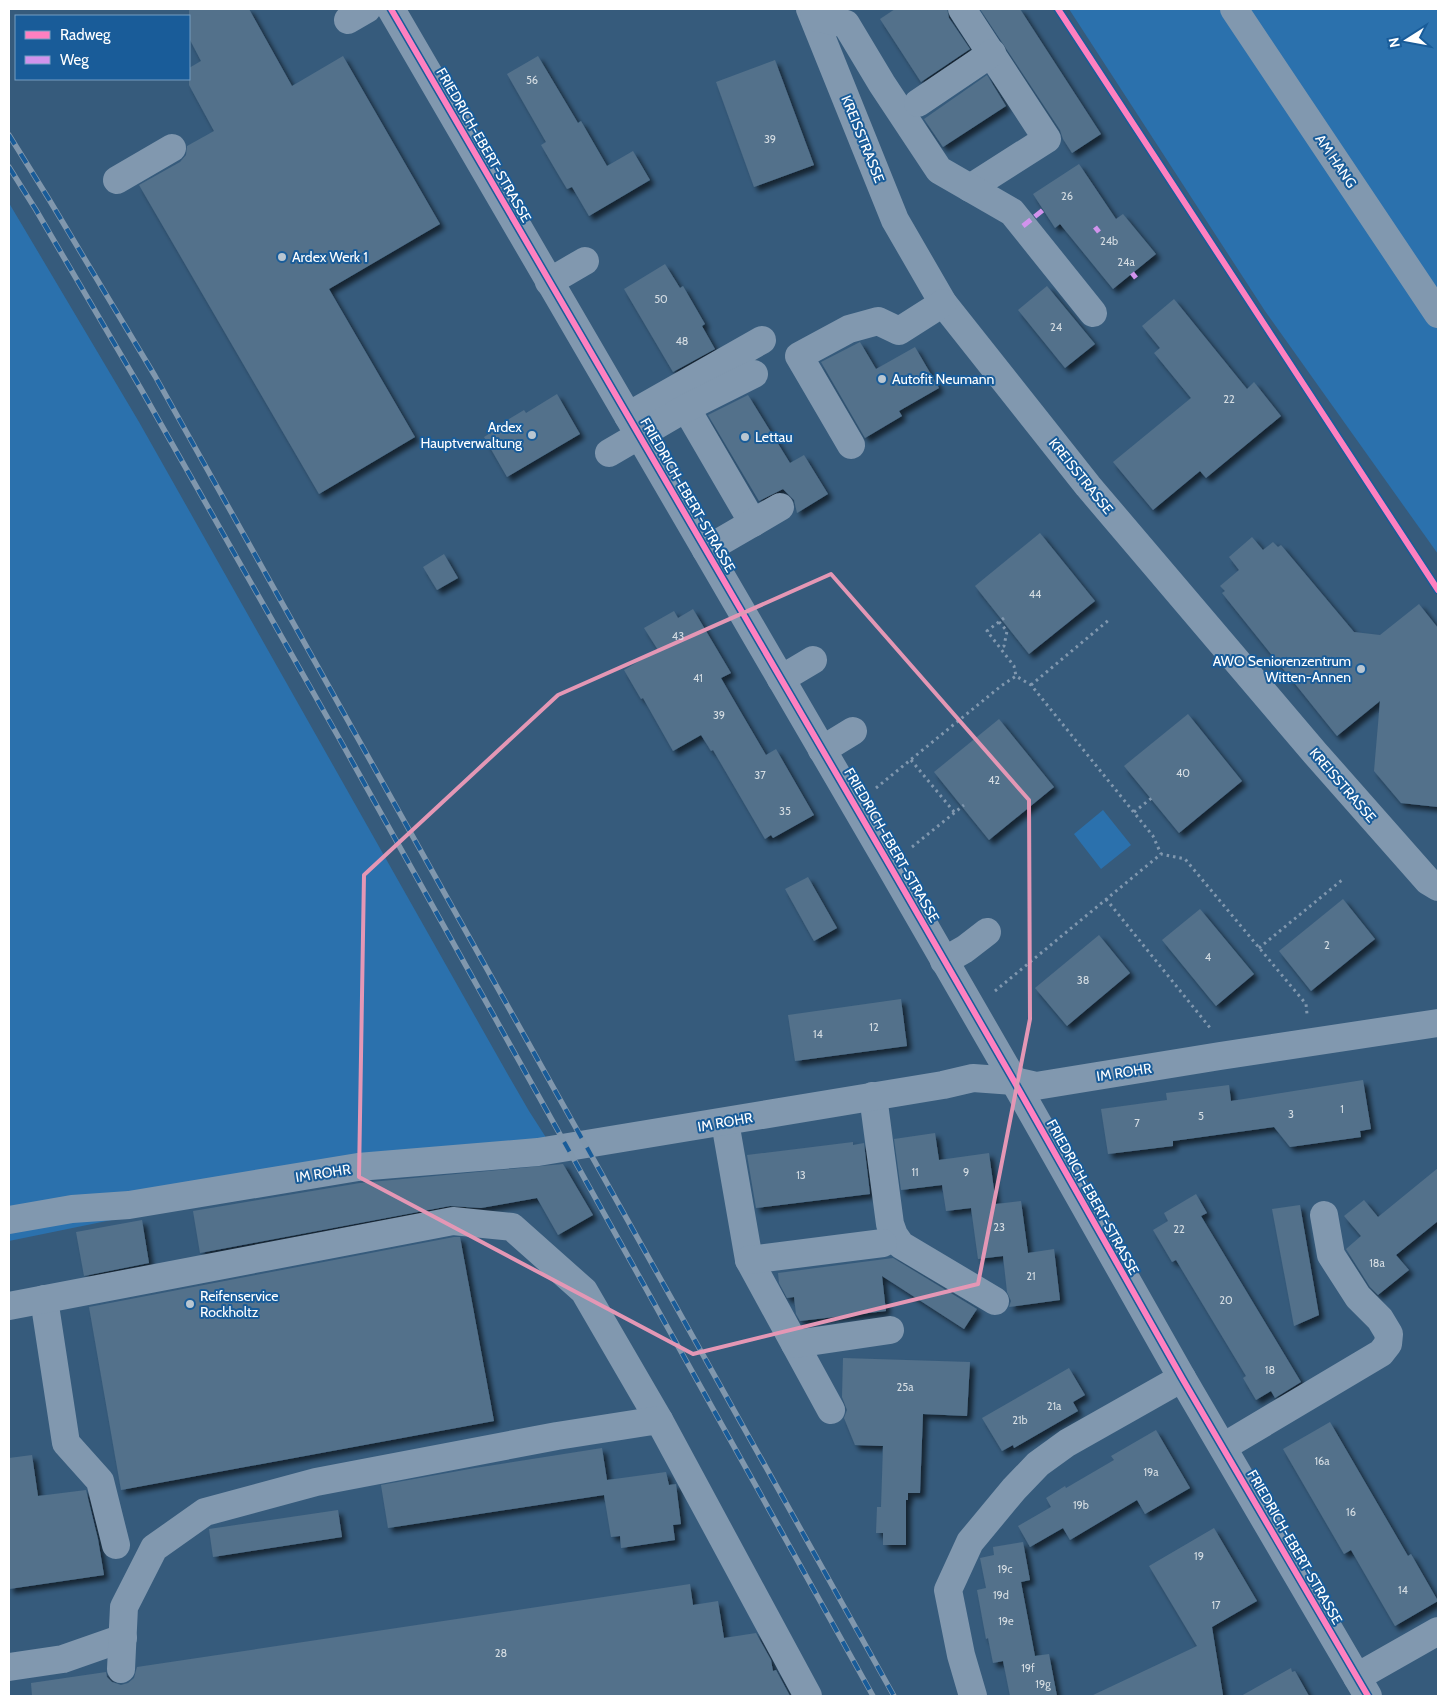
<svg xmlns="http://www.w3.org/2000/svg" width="1447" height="1705" font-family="Cabin,sans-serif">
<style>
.green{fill:#2b71ad}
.building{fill:#53718b;filter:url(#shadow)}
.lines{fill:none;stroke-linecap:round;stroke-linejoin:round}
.path{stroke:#8198af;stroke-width:3;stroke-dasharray:2.5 4;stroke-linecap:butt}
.minor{stroke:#8198af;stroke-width:28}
.rail-casing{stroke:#8097ad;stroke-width:5.5}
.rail{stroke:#195c99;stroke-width:4;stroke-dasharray:11;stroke-linecap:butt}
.quiet{stroke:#d193ec;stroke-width:5;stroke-dasharray:10 5;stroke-linecap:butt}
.cycleway-casing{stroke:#195c99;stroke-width:9}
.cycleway{stroke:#ff80c0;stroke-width:6}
.marked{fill:none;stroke:#e497b5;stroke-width:4;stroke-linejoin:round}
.poi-dot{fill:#b9c6d1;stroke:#195c99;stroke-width:2}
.labels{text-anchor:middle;stroke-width:4;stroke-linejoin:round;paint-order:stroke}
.number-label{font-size:11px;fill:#d4dce2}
.street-label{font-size:14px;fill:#fff;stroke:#195c99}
.poi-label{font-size:14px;fill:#fff;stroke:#195c99;text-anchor:start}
</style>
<defs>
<filter id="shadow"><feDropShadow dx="4.5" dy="4.5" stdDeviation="2.5" flood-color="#0009"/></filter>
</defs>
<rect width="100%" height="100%" fill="#365b7c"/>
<g class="green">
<polygon points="1069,9 1438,9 1438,554 1265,311"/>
<polygon points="9,203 139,422 507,1073 529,1111 561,1161 355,1174 136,1215 9,1241"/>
<polygon points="1103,810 1131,845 1101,869 1074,834"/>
</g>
<g class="building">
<polygon points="189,9 249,9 292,86 343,56 440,224 329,289 415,437 319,494 139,185 180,162 186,155 187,146 214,131 189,85 189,68 201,61 189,38"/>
<polygon points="895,9 947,9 949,18 970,49 921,82 880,19"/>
<polygon points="980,9 1020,9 1101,134 1072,153 1063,139 1060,130"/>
<polygon points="538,56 578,123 581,121 607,166 633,151 650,180 589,216 572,187 567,189 558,174 541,145 546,142 507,74"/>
<polygon points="775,60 814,165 754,187 716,82"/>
<polygon points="987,75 1006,106 943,147 924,119"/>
<polygon points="1079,164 1116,219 1123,214 1156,254 1113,289 1060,224 1055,228 1033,194"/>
<polygon points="665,264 680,288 683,286 705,324 702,326 715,349 673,372 624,289"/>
<polygon points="1047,286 1095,344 1065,368 1018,310"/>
<polygon points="1174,299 1247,389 1254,382 1281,416 1206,478 1200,471 1153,510 1113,462 1191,398 1154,353 1160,348 1142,326"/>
<polygon points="860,342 876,369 915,347 939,388 899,411 902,416 865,438 821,362"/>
<polygon points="557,394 580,434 507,477 484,437 500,427 499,425 524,410 526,413"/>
<polygon points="748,395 790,463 804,455 828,494 797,513 794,500 783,489 759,501 708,415"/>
<polygon points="1040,533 1095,601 1029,654 975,586"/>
<polygon points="1252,537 1263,550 1273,542 1278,547 1281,545 1354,632 1380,635 1419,604 1438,628 1438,807 1401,803 1374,771 1380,701 1337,736 1222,593 1225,591 1220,586 1239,570 1229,557"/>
<polygon points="444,554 458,578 437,590 423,567"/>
<polygon points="693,609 731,673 721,678 739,709 766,755 776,749 814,815 773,838 771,835 765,839 713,750 711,751 701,735 673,751 643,698 641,699 624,670 658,650 644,628 674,611 678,618"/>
<polygon points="1188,714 1242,781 1179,833 1124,766"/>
<polygon points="999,719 1054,787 989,840 934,772"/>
<polygon points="808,877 837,928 814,941 785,889"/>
<polygon points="1343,899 1375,939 1311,991 1279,951"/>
<polygon points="1200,909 1254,974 1216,1006 1162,940"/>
<polygon points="1099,935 1130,973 1067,1026 1035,988"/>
<polygon points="901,999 907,1046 795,1061 788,1015"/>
<polygon points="1363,1080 1371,1129 1360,1131 1361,1137 1290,1147 1274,1127 1173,1141 1173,1146 1108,1154 1101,1109 1167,1100 1166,1093 1229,1085 1231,1101"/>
<polygon points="935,1133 939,1160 989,1153 996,1204 1021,1201 1028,1253 1054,1249 1060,1300 1009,1307 1011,1301 1007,1292 1003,1256 978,1259 971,1208 946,1211 942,1185 901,1190 894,1139"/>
<polygon points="853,1142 853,1145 864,1143 870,1194 756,1208 747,1155"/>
<polygon points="563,1164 593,1215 558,1235 537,1198 481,1208 450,1206 200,1253 193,1211 360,1183"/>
<polygon points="1438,1168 1438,1221 1396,1255 1409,1270 1378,1295 1370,1287 1346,1249 1361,1236 1344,1216 1364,1200 1378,1217"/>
<polygon points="1196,1194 1207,1213 1201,1216 1301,1382 1275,1398 1271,1391 1256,1400 1243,1378 1246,1376 1176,1260 1172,1262 1153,1230 1168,1221 1164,1213"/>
<polygon points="1300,1205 1319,1315 1294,1326 1272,1209"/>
<polygon points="142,1220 149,1263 84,1276 76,1232"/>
<polygon points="454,1237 460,1237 494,1421 121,1490 89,1307"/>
<polygon points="893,1258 977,1309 964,1329 882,1276 886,1311 800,1321 796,1314 794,1297 787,1298 779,1283 778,1273"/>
<polygon points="843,1358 970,1362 967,1416 923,1414 920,1493 908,1493 908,1500 906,1500 906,1545 883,1545 883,1533 876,1533 877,1507 881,1507 883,1446 855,1445 844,1418 847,1410 842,1397"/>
<polygon points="1069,1368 1085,1395 1073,1402 1078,1411 1014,1448 1013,1445 1002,1451 982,1418"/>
<polygon points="1330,1422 1408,1556 1411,1554 1438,1601 1395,1626 1351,1550 1344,1554 1283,1449"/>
<polygon points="1156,1430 1190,1488 1145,1514 1137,1500 1070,1540 1063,1528 1030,1547 1018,1526 1051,1507 1046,1498 1065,1486 1066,1488 1114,1460 1111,1456"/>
<polygon points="602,1448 607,1480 666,1472 669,1485 676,1484 681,1524 673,1525 675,1540 621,1548 620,1536 611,1537 604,1495 388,1528 381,1485 475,1468"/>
<polygon points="32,1455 38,1496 86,1490 98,1539 104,1575 9,1589 9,1458"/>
<polygon points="338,1510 342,1537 213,1557 209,1529"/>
<polygon points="1214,1528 1257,1601 1212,1627 1223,1695 1211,1696 1091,1696 1197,1646 1149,1566"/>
<polygon points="1023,1542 1030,1580 1021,1582 1035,1656 1049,1654 1057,1696 1010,1696 1003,1661 993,1663 988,1638 986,1639 977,1590 986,1588 980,1558 994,1555 993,1547"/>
<polygon points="690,1584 693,1605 718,1601 724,1638 756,1633 771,1660 773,1671 776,1670 790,1696 32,1696 31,1683 106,1672 107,1677 112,1682 121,1685 128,1683 134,1678 137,1667"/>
<polygon points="1291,1668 1292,1672 1295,1671 1309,1696 1241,1696"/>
</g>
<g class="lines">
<g class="path">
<polyline points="1004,618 987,631 1014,666 1016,676"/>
<polyline points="999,622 1007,631 1004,646 1001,648"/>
<polyline points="1031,685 1110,619"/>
<polyline points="911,760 955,813"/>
<polyline points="876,788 1001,686 1016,676 1031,685 1153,836 1161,854"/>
<polyline points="1134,812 1153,797"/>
<polyline points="912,847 964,805"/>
<polyline points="1106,899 1211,1029"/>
<polyline points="1259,948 1342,880"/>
<polyline points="995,991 1161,854 1185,859 1306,1004 1307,1014"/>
</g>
<g class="minor">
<polyline points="391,9 890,866 1014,1081 1182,1378 1368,1696"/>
<polyline points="810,9 895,220 943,303 1088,486 1315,753 1428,881 1438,887"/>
<polyline points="962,9 1047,139 970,188"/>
<polyline points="1234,9 1438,314"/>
<polyline points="814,17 846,24 882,84 939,170 1012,212 1093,313"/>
<polyline points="348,20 367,9"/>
<polyline points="918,103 992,53"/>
<polyline points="117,180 172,148"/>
<polyline points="549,282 585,261"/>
<polyline points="686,408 753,523"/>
<polyline points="628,416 762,340"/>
<polyline points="851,445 799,356 849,329 878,321 899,331 943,303"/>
<polyline points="609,453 686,408 754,374"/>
<polyline points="706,550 780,507"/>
<polyline points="781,679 813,660"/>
<polyline points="822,750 853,731"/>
<polyline points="944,961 965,949 987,932"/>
<polyline points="873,1096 890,1224 894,1235 901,1245 995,1301"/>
<polyline points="725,1122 749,1260 831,1410"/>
<polyline points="9,1220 72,1209 129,1205 358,1167 538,1152 943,1085 973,1078 1014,1081 1036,1086 1220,1056 1438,1023"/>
<polyline points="749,1260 883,1243"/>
<polyline points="44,1299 66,1443 100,1481 116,1545"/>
<polyline points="9,1306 453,1221 512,1227 584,1291 659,1420"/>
<polyline points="795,1344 890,1330"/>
<polyline points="1223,1447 1381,1353 1388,1344 1389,1334 1380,1319 1358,1297 1331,1255 1324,1215"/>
<polyline points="9,1667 63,1659 123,1638"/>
<polyline points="121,1669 124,1607 154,1548 205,1512 316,1482 557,1436 659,1420 808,1696"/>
<polyline points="1357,1677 1438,1631"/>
<polyline points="973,1696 961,1655 948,1590 970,1542 1014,1489 1038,1464 1067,1443 1182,1378"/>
</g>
<defs>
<g id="rail">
<polyline points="9,135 50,201 155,376 894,1696"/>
<polyline points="9,167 36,210 141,389 339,738 873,1696"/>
</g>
</defs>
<use href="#rail" class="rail-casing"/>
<use href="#rail" class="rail"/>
<g class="quiet">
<polyline points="1023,226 1043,210"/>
<polyline points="1095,227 1099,232"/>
<polyline points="1132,273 1136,278"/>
</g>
<defs>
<g id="cycleway">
<polyline points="391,9 890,866 1014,1081 1182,1378 1368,1696"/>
<polyline points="1058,9 1438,590"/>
</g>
</defs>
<use href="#cycleway" class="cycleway-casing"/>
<use href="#cycleway" class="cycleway"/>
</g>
<path class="marked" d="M831,574l198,226 1,219 -52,265 -285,70 -334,-177 5,-302 194,-180z"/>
<g class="poi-dot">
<circle cx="282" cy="257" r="5"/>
<circle cx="882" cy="379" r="5"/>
<circle cx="532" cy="435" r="5"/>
<circle cx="745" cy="437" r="5"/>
<circle cx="1361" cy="669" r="5"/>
<circle cx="190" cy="1304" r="5"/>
</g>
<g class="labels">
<g class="number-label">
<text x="532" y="84">56</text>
<text x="770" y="143">39</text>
<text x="1067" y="200">26</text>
<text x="1109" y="245">24b</text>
<text x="1126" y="266">24a</text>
<text x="661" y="303">50</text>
<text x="1056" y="331">24</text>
<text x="682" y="345">48</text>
<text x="1229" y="403">22</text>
<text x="1035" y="598">44</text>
<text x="678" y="640">43</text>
<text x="698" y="682">41</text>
<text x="719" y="719">39</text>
<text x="1183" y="777">40</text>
<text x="760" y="779">37</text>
<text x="994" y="784">42</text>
<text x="785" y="815">35</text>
<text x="1327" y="949">2</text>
<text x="1208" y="961">4</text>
<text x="1083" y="984">38</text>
<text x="874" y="1031">12</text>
<text x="818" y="1038">14</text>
<text x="1342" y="1113">1</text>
<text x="1291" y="1118">3</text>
<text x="1201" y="1120">5</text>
<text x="1137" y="1127">7</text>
<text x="915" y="1176">11</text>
<text x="966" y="1176">9</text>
<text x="801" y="1179">13</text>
<text x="999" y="1231">23</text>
<text x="1179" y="1233">22</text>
<text x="1377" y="1267">18a</text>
<text x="1031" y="1280">21</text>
<text x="1226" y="1304">20</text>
<text x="1270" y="1374">18</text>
<text x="905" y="1391">25a</text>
<text x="1054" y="1410">21a</text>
<text x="1020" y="1424">21b</text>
<text x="1322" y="1465">16a</text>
<text x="1151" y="1476">19a</text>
<text x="1081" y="1509">19b</text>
<text x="1351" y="1516">16</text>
<text x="1199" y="1560">19</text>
<text x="1005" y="1573">19c</text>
<text x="1403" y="1594">14</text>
<text x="1001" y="1599">19d</text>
<text x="1216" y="1609">17</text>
<text x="1006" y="1625">19e</text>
<text x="501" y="1657">28</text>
<text x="1028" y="1672">19f</text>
<text x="1043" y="1688">19g</text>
</g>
<g class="street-label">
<text transform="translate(863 139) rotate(68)" y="5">KREISSTRASSE</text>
<text transform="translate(484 145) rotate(60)" y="5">FRIEDRICH-EBERT-STRASSE</text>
<text transform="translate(1336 161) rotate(56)" y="5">AM HANG</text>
<text transform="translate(1081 476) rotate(51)" y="5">KREISSTRASSE</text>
<text transform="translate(688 495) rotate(60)" y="5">FRIEDRICH-EBERT-STRASSE</text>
<text transform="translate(1343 785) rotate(49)" y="5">KREISSTRASSE</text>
<text transform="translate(892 845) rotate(60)" y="5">FRIEDRICH-EBERT-STRASSE</text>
<text transform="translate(1124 1072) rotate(-9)" y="5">IM ROHR</text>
<text transform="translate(725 1122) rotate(-10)" y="5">IM ROHR</text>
<text transform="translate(323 1173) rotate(-9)" y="5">IM ROHR</text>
<text transform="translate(1093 1197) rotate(61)" y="5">FRIEDRICH-EBERT-STRASSE</text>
<text transform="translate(1295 1547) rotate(60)" y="5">FRIEDRICH-EBERT-STRASSE</text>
</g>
<g class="poi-label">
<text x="292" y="262">Ardex Werk 1</text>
<text x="892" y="384">Autofit Neumann</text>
<text x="522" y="432" text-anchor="end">Ardex<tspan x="522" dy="16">Hauptverwaltung</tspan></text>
<text x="755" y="442">Lettau</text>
<text x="1351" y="666" text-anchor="end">AWO Seniorenzentrum<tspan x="1351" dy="16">Witten-Annen</tspan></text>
<text x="200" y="1301">Reifenservice<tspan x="200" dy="16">Rockholtz</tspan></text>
</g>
</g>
<rect width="1447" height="1705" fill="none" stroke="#ffffff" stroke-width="20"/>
<rect x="15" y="15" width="175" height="65" fill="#195c99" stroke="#759dc2"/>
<rect x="25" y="31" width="25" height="8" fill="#ff80c0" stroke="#759dc2"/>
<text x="60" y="40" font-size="15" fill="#ffffff">Radweg</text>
<rect x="25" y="56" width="25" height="8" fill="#d193ec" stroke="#759dc2"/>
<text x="60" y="65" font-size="15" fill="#ffffff">Weg</text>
<g transform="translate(1407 40) rotate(259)" stroke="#195c99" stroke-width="4" paint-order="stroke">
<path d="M0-4L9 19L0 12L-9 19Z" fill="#ffffff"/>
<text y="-8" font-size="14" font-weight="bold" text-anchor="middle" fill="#ffffff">N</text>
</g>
</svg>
